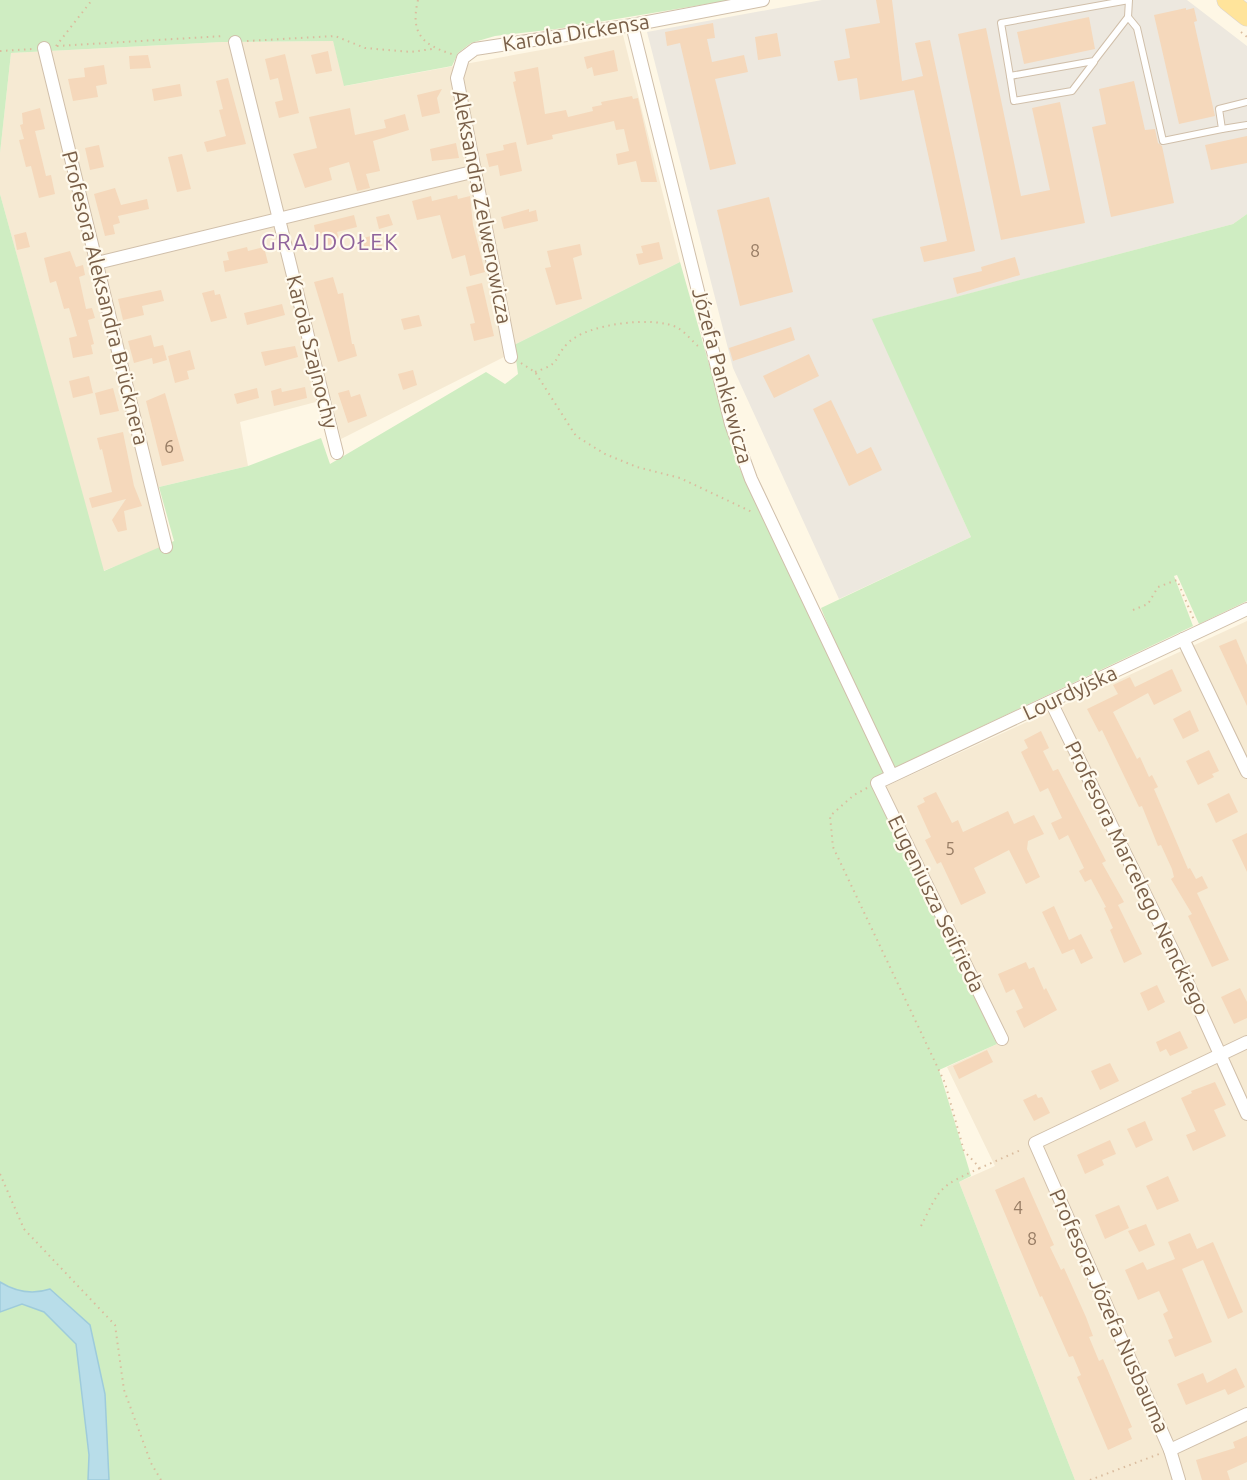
<svg xmlns="http://www.w3.org/2000/svg" width="1247" height="1480" font-family="Ubuntu,sans-serif">
<style>
.residential{fill:#f6ead3}
.industrial{fill:#ede8df}
.green{fill:#cfedc2}
.water{fill:#b8dde9;stroke:#9ecbdb;stroke-width:1.5}
.building{fill:#f5d8bb}
.lines{fill:none;stroke-linecap:round;stroke-linejoin:round}
.service-casing{stroke:#d0bfaa;stroke-width:8}
.minor-casing{stroke:#d0bfaa;stroke-width:14}
.primary-casing{stroke:#dcd5cf;stroke-width:21}
.path{stroke:#dabc9e;stroke-width:2;stroke-dasharray:1.5 4.5;stroke-linecap:butt}
.service{stroke:#fff;stroke-width:6}
.minor{stroke:#fff;stroke-width:12}
.primary{stroke:#ffe49b;stroke-width:20}
.labels{text-anchor:middle;stroke-width:4.5;stroke-linejoin:round;paint-order:stroke}
.number-label{font-size:18px;fill:#987d65}
.street-label{font-size:21px;fill:#795f48;stroke:#fffaed}
.neighbourhood-label{font-size:22px;letter-spacing:1.5px;fill:#8f639c;stroke:#fffaed}
</style>
<rect width="100%" height="100%" fill="#fef7e5"/>
<g class="residential">
<polygon points="623,35 680,262 514,345 504,357 341,439 331,398 240,422 248,466 146,490 162,548 103,571 0,194 0,153 11,53 222,42 333,41 345,86"/>
<polygon points="1247,621 1247,1480 1075,1480 959,1182 995,1166 947,1067 1008,1039 885,787"/>
</g>
<polygon class="industrial" points="822,0 1187,0 1247,46 1247,214 1233,224 873,319 971,537 839,599 733,368 647,32"/>
<g class="green">
<polygon points="0,0 731,0 556,29 495,36 471,43 458,53 452,66 344,86 333,41 222,42 11,53 0,153"/>
<polygon points="0,194 104,571 174,541 159,487 248,466 321,438 330,464 486,372 505,384 518,374 514,345 680,262 737,463 766,525 836,645 821,608 971,537 872,319 1233,224 1247,214 1247,601 1199,624 1177,575 1174,576 1193,626 871,779 997,1044 939,1070 971,1176 959,1182 1075,1480 109,1480 89,1405 89,1475 96,1480 0,1480"/>
</g>
<path class="water" d="M0,1282c16,10 32,13 50,7l40,36 15,69 4,86h-21l1,-25 -13,-111 -32,-32 -22,-8 -22,8z"/>
<g class="building">
<polygon points="876,0 892,0 902,81 923,76 915,43 930,40 975,251 924,262 920,247 947,241 914,90 860,100 857,78 838,81 834,61 850,58 845,29 880,23"/>
<polygon points="1186,8 1186,10 1194,8 1197,21 1194,22 1215,116 1179,124 1154,15"/>
<polygon points="1089,17 1095,49 1024,64 1017,32"/>
<polygon points="713,23 715,38 707,39 712,62 744,55 748,72 715,79 736,164 710,170 680,43 667,46 665,32"/>
<polygon points="986,28 1021,196 1050,190 1032,108 1060,102 1085,223 1001,240 958,34"/>
<polygon points="777,33 781,56 758,60 755,37"/>
<polygon points="614,50 618,71 594,76 592,67 587,69 584,57"/>
<polygon points="328,51 332,71 316,74 311,55"/>
<polygon points="285,54 299,113 279,118 275,102 283,100 278,78 270,80 265,59"/>
<polygon points="148,55 151,68 130,69 129,56"/>
<polygon points="104,65 107,84 96,86 98,97 73,101 68,79 85,77 84,68"/>
<polygon points="538,67 545,114 566,110 568,117 593,111 592,107 602,105 601,102 632,96 633,99 638,98 657,182 641,182 636,161 618,165 616,154 629,151 624,129 616,130 614,121 552,135 553,139 527,145 513,82 516,81 514,72"/>
<polygon points="228,78 246,144 207,152 204,142 226,136 219,110 223,109 216,81"/>
<polygon points="1134,81 1145,130 1155,129 1158,143 1162,146 1174,203 1111,217 1092,127 1106,124 1099,89"/>
<polygon points="180,84 182,96 154,101 152,89"/>
<polygon points="442,89 437,98 440,113 422,117 417,95"/>
<polygon points="40,108 45,129 35,131 46,176 51,175 55,194 39,198 31,166 26,167 19,140 24,139 20,125 23,124 22,113"/>
<polygon points="350,108 355,135 386,128 384,120 405,114 409,130 373,141 380,171 366,174 370,188 357,191 349,162 329,168 332,180 305,188 293,154 317,148 309,117"/>
<polygon points="1247,136 1247,163 1211,170 1205,145"/>
<polygon points="516,142 522,171 500,176 498,165 489,167 486,154 504,150 503,145"/>
<polygon points="456,143 459,158 432,161 430,149"/>
<polygon points="99,145 104,167 90,170 85,148"/>
<polygon points="182,154 191,189 177,192 168,157"/>
<polygon points="115,188 121,205 147,199 149,209 118,216 120,223 113,225 115,234 105,236 94,194"/>
<polygon points="457,195 458,199 470,196 473,225 485,272 470,276 465,255 452,259 440,215 417,220 412,201 431,196 432,201"/>
<polygon points="769,197 793,292 740,306 717,210"/>
<polygon points="529,209 529,212 536,210 538,221 504,229 501,217"/>
<polygon points="389,214 393,225 379,229 376,217"/>
<polygon points="354,215 357,227 337,232 340,243 328,245 326,235 316,237 314,225"/>
<polygon points="26,232 30,247 17,250 14,235"/>
<polygon points="379,234 382,247 362,251 359,239"/>
<polygon points="659,242 663,259 639,265 636,254 643,253 641,246"/>
<polygon points="580,244 582,255 573,258 582,299 556,305 545,268 551,267 547,251"/>
<polygon points="247,247 248,251 264,247 268,263 225,272 223,261 229,260 227,252"/>
<polygon points="70,251 76,267 83,265 85,275 79,277 86,309 92,308 95,318 88,320 94,344 91,345 93,354 73,358 69,338 77,336 69,308 64,309 56,281 50,283 44,258"/>
<polygon points="1015,257 1020,275 957,294 953,278 982,271 981,267"/>
<polygon points="333,277 338,294 343,293 352,344 354,344 357,356 338,362 314,282"/>
<polygon points="482,283 494,336 474,341 470,324 475,323 466,287"/>
<polygon points="161,290 164,301 142,306 144,315 123,320 118,299"/>
<polygon points="214,290 215,295 220,294 227,318 211,322 202,293"/>
<polygon points="282,304 285,315 247,325 244,313"/>
<polygon points="419,315 422,326 404,330 401,319"/>
<polygon points="791,327 795,340 733,361 729,348"/>
<polygon points="151,335 154,347 163,345 167,360 153,364 152,358 134,363 128,341"/>
<polygon points="295,346 298,357 265,366 261,352"/>
<polygon points="190,350 195,369 187,371 189,379 175,383 168,356"/>
<polygon points="809,354 819,376 774,398 763,376"/>
<polygon points="413,370 417,385 403,390 398,374"/>
<polygon points="89,376 93,393 73,398 69,381"/>
<polygon points="305,387 307,398 274,406 271,391 281,388 282,392"/>
<polygon points="113,388 119,411 100,415 95,393"/>
<polygon points="257,388 259,398 237,404 234,394"/>
<polygon points="349,390 351,397 360,394 367,416 348,423 338,393"/>
<polygon points="165,393 184,461 162,466 146,401"/>
<polygon points="831,400 857,454 871,447 882,470 849,486 813,409"/>
<polygon points="123,432 134,486 142,506 124,511 127,530 118,532 112,520 126,499 92,508 89,498 112,492 102,449 100,450 97,438"/>
<polygon points="1236,639 1247,665 1247,706 1219,646"/>
<polygon points="1172,669 1182,691 1154,705 1148,693 1113,712 1137,759 1140,757 1149,777 1152,775 1158,787 1154,789 1188,869 1190,868 1196,879 1202,876 1208,888 1197,893 1229,960 1212,967 1188,916 1192,914 1171,879 1174,877 1172,869 1161,845 1158,846 1142,806 1139,807 1102,730 1099,732 1087,709 1118,694 1113,685 1130,677 1135,687"/>
<polygon points="1190,710 1199,731 1183,739 1173,719"/>
<polygon points="1041,731 1049,748 1043,751 1053,771 1058,769 1106,861 1102,863 1124,902 1118,905 1142,954 1124,963 1110,930 1113,928 1104,908 1106,907 1091,879 1085,882 1079,871 1084,868 1068,835 1059,840 1051,823 1062,818 1048,788 1040,792 1021,752 1028,748 1024,740"/>
<polygon points="1209,750 1219,771 1212,774 1214,777 1198,785 1186,761"/>
<polygon points="936,792 952,823 958,820 963,832 1008,811 1014,824 1034,815 1044,834 1028,841 1027,849 1040,877 1026,884 1009,850 974,868 986,893 961,905 941,862 937,864 925,840 931,837 917,806 925,802 923,798"/>
<polygon points="1229,793 1238,812 1216,823 1207,804"/>
<polygon points="1247,833 1247,872 1232,840"/>
<polygon points="1054,906 1069,940 1081,934 1093,958 1081,964 1074,949 1062,954 1042,912"/>
<polygon points="1026,962 1029,969 1034,967 1044,990 1046,988 1057,1010 1024,1028 1016,1011 1023,1008 1014,989 1006,993 998,974"/>
<polygon points="1157,985 1165,1002 1148,1011 1140,993"/>
<polygon points="1240,988 1247,1002 1247,1018 1234,1024 1221,997"/>
<polygon points="1180,1031 1188,1048 1170,1056 1166,1049 1160,1052 1156,1042"/>
<polygon points="987,1050 993,1062 959,1079 953,1066"/>
<polygon points="1110,1063 1119,1081 1100,1090 1091,1071"/>
<polygon points="1215,1082 1226,1105 1214,1110 1226,1136 1193,1151 1186,1135 1196,1131 1181,1098 1192,1093 1191,1091"/>
<polygon points="1036,1094 1038,1098 1042,1097 1050,1113 1034,1121 1023,1100"/>
<polygon points="1145,1121 1153,1140 1136,1148 1127,1129"/>
<polygon points="1110,1140 1116,1154 1102,1160 1104,1165 1085,1174 1077,1155"/>
<polygon points="1168,1176 1179,1201 1157,1210 1146,1186"/>
<polygon points="1024,1177 1054,1245 1050,1247 1061,1270 1064,1268 1086,1317 1093,1336 1089,1337 1099,1361 1103,1359 1132,1427 1128,1429 1132,1439 1108,1450 1077,1377 1081,1375 1073,1356 1069,1357 1042,1296 1040,1297 995,1190"/>
<polygon points="1119,1205 1129,1228 1105,1239 1095,1215"/>
<polygon points="1146,1224 1155,1245 1139,1252 1128,1231"/>
<polygon points="1190,1233 1197,1249 1213,1242 1243,1312 1228,1319 1203,1260 1182,1269 1212,1342 1175,1357 1168,1340 1173,1338 1163,1314 1168,1311 1159,1291 1138,1300 1125,1270 1143,1262 1147,1270 1175,1259 1168,1242"/>
<polygon points="1236,1368 1245,1387 1228,1395 1225,1389 1186,1405 1177,1384 1203,1373 1207,1383"/>
<polygon points="1247,1436 1247,1462 1227,1471 1230,1480 1202,1480 1196,1460 1235,1448 1233,1442"/>
</g>
<g class="lines">
<defs>
<g id="service">
<polygon points="1129,0 1128,17 1094,61 1010,76 1001,23"/>
<polyline points="1128,17 1137,28 1163,141 1222,129 1219,109 1247,102"/>
<polyline points="1010,76 1014,101 1072,91 1094,62"/>
<polyline points="1222,129 1247,125"/>
</g>
<g id="minor">
<polyline points="632,25 731,424 751,479 891,774"/>
<polyline points="235,42 337,453"/>
<polyline points="44,48 166,547"/>
<polyline points="97,263 476,171"/>
<polyline points="511,357 457,78 463,58 475,49 632,25 763,0"/>
<polyline points="1183,639 1247,772"/>
<polyline points="1051,702 1175,955 1247,1114"/>
<polyline points="1002,1039 877,783 1247,609"/>
<polyline points="1170,1450 1247,1414"/>
<polyline points="1179,1480 1170,1450 1035,1143 1247,1042"/>
</g>
<polyline id="primary" points="1227,0 1247,16"/>
</defs>
<use href="#service" class="service-casing"/>
<use href="#minor" class="minor-casing"/>
<use href="#primary" class="primary-casing"/>
<g class="path">
<path d="M418,0c-8,33 4,45 34,54"/>
<polyline points="1241,32 1247,37"/>
<polyline points="247,41 335,36 365,48 411,52 432,49"/>
<polyline points="56,46 92,0"/>
<polyline points="57,46 224,36"/>
<polyline points="0,51 33,49"/>
<polyline points="521,363 535,372 576,436 605,454 637,467 680,478 752,512"/>
<path d="M535,372c29,-10 16,-12 33,-29 18,-19 87,-28 110,-15 7,4 14,13 20,18"/>
<polyline points="1133,610 1148,604 1158,587 1177,580 1194,620"/>
<polyline points="867,788 854,795 830,816 833,847 945,1083 964,1151 980,1168 1023,1149"/>
<polyline points="0,1174 24,1229 115,1325 124,1390 151,1463 161,1480"/>
<path d="M921,1226c20,-40 18,-39 59,-58"/>
<polyline points="1090,1480 1159,1454"/>
</g>
<use href="#service" class="service"/>
<use href="#minor" class="minor"/>
<use href="#primary" class="primary"/>
</g>
<g class="labels">
<g class="number-label">
<text x="755" y="257">8</text>
<text x="169" y="453">6</text>
<text x="950" y="855">5</text>
<text x="1018" y="1214">4</text>
<text x="1032" y="1245">8</text>
</g>
<g class="street-label">
<text transform="translate(576 33) rotate(-9)" y="7">Karola Dickensa</text>
<text transform="translate(482 207) rotate(79)" y="7">Aleksandra Zelwerowicza</text>
<text transform="translate(105 298) rotate(76)" y="7">Profesora Aleksandra Brücknera</text>
<text transform="translate(312 352) rotate(76)" y="7">Karola Szajnochy</text>
<text transform="translate(722 376) rotate(75)" y="7">Józefa Pankiewicza</text>
<text transform="translate(1070 693) rotate(-25)" y="7">Lourdyjska</text>
<text transform="translate(1137 878) rotate(64)" y="7">Profesora Marcelego Nenckiego</text>
<text transform="translate(936 904) rotate(64)" y="7">Eugeniusza Seifrieda</text>
<text transform="translate(1109 1311) rotate(66)" y="7">Profesora Józefa Nusbauma</text>
</g>
<g class="neighbourhood-label">
<text x="330" y="250">GRAJDOŁEK</text>
</g>
</g>
</svg>
